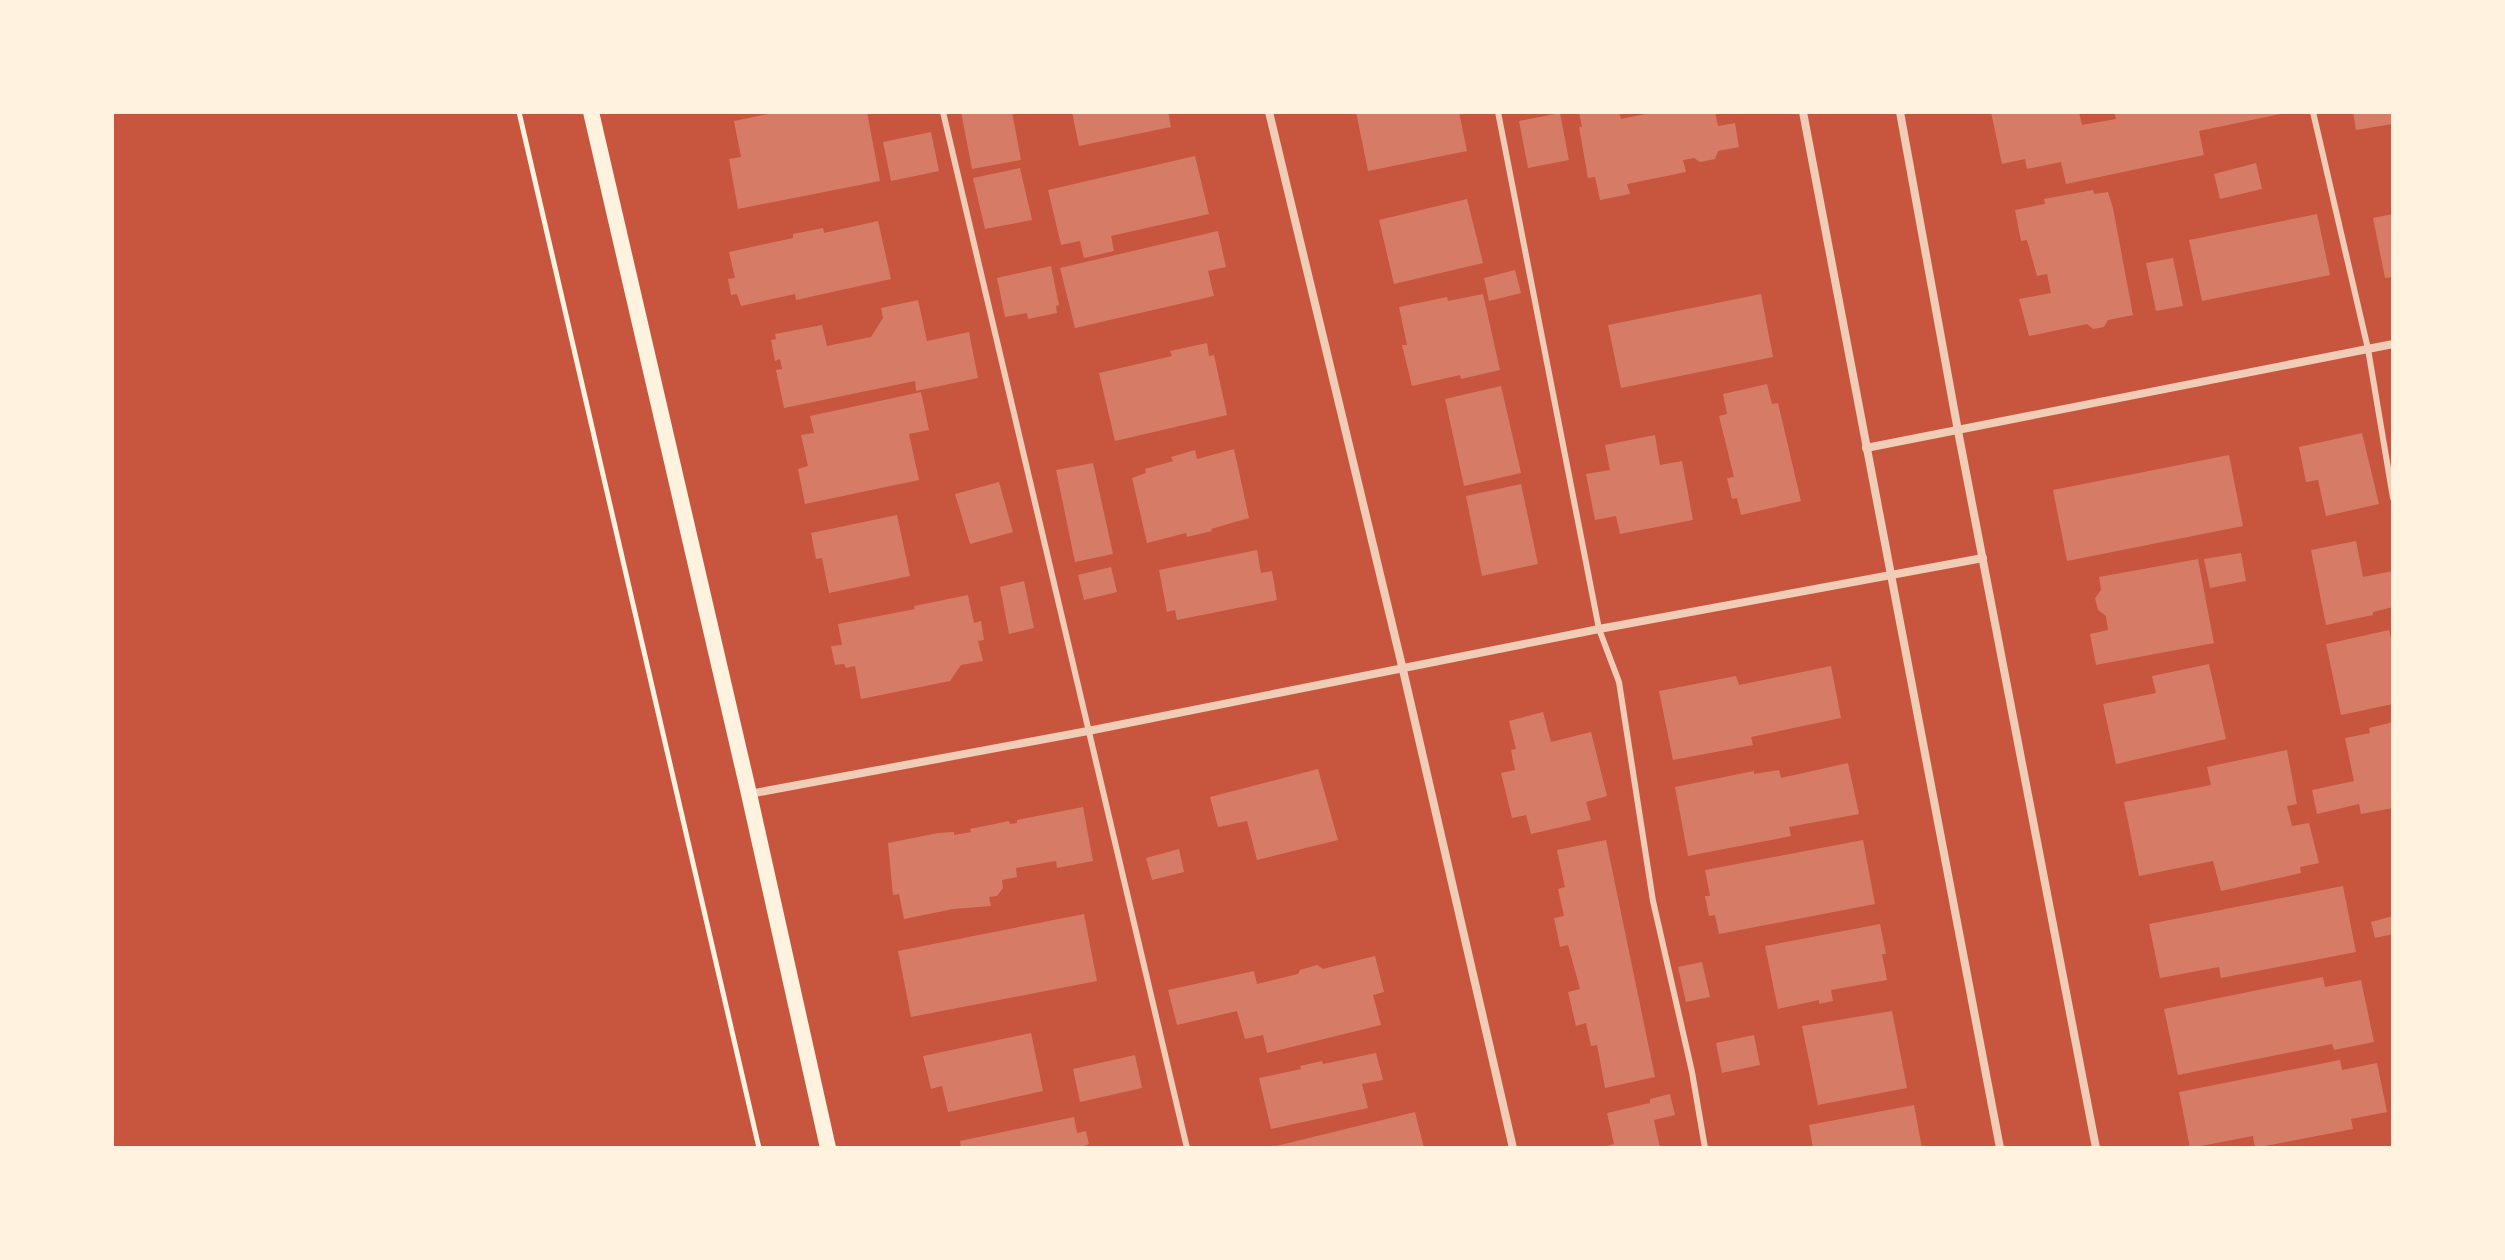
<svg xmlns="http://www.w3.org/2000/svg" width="2505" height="1260" font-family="'Sofia Sans Condensed',sans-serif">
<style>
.building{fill:#d67c66}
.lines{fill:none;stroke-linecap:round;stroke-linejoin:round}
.path{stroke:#fff3e0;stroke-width:5}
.service{stroke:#f1ccb7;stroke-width:6}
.minor{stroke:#f1ccb7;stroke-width:8}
.secondary{stroke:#fff3e0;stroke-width:16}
</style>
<rect width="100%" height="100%" fill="#c8553d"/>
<g class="building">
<polygon points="778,112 867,112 880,181 738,209 729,159 741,157 734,121"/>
<polygon points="961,112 1012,112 1021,160 972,169"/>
<polygon points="1072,112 1168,112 1171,127 1079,146"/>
<polygon points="1356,112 1459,112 1467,151 1368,171"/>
<polygon points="1579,112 1619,112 1621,119 1655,112 1715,112 1718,126 1735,123 1739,147 1718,151 1715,159 1700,162 1694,158 1683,160 1686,172 1627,184 1630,194 1600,200 1595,177 1588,178 1579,127 1582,127"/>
<polygon points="1991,112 2079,112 2082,125 2116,119 2114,112 2285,113 2199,131 2204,155 2066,184 2061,162 2027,169 2025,159 2002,164"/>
<polygon points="2353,112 2393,112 2393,124 2356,130"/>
<polygon points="1560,113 1569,160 1528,168 1519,121"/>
<polygon points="931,132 939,171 891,181 883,142"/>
<polygon points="1195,156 1209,214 1111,236 1114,251 1084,258 1080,241 1061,245 1048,190"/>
<polygon points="2256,163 2262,189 2220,199 2214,174"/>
<polygon points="1020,168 1032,220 985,229 973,178"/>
<polygon points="2093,190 2094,194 2108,192 2113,208 2133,315 2108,320 2104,327 2093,329 2087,324 2029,336 2019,299 2051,293 2047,274 2037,276 2027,240 2021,241 2015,210 2045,204 2044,199"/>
<polygon points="1467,199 1483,263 1394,284 1379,220"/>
<polygon points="2317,214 2330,275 2202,301 2189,240"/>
<polygon points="2393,214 2393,277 2385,278 2373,218"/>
<polygon points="878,221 891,279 796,300 795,294 741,306 737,294 731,295 728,279 735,278 729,252 793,238 793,234 823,228 824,233"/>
<polygon points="1218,231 1226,267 1208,271 1214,296 1075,328 1060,268"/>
<polygon points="2173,258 2183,306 2156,311 2146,263"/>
<polygon points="1051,266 1059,305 1056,306 1057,313 1028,319 1027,313 1005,317 997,278"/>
<polygon points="1515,270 1521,293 1489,301 1484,278"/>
<polygon points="1483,294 1500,370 1461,379 1460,375 1412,386 1402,345 1407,345 1399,307 1447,297 1448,301"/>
<polygon points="1761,294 1773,357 1621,388 1608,325"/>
<polygon points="918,300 927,341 969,332 978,378 916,391 915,381 784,408 776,370 782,369 780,359 775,361 771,340 776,339 775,334 822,325 827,346 871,337 883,318 881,308"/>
<polygon points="1207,343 1209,356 1214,355 1227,415 1115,441 1099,373 1172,356 1170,351"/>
<polygon points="1767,384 1772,404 1778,403 1801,501 1741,515 1737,498 1732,499 1727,478 1734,477 1719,416 1727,414 1723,394"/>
<polygon points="1501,386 1521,473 1464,486 1445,399"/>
<polygon points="921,392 929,430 909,434 919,480 805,504 798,469 808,466 801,435 814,433 810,416"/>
<polygon points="2362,433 2379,504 2326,516 2318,480 2306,482 2299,447"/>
<polygon points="1655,435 1660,465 1682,461 1693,520 1620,534 1616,516 1595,520 1586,474 1610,470 1605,445"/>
<polygon points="1234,449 1249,518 1211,529 1212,531 1187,537 1186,533 1147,543 1132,478 1146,473 1145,469 1173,461 1171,457 1195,450 1197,459"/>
<polygon points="2229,455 2243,526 2067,561 2053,490"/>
<polygon points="1093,463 1113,554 1075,562 1056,470"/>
<polygon points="999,482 1013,532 970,544 955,494"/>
<polygon points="1521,484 1538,564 1482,576 1466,496"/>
<polygon points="897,515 910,576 829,593 822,558 816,559 811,533"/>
<polygon points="2356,541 2363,577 2393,571 2393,607 2373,612 2373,615 2326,625 2311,550"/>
<polygon points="1257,550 1261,573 1272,571 1277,600 1177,620 1175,610 1167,612 1159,570"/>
<polygon points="2241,553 2246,581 2210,588 2204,559"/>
<polygon points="2198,559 2214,643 2096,665 2090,634 2108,630 2106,616 2098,610 2095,598 2101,590 2099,577"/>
<polygon points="1111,567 1117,592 1084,600 1078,575"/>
<polygon points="1024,581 1034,628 1009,634 1000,587"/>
<polygon points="968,595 974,623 981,621 984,640 978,641 983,661 961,665 950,681 861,699 855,666 846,668 844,664 835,665 831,646 842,645 838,624 915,609 914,606"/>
<polygon points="2389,630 2393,647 2393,704 2341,715 2326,644"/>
<polygon points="2209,664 2226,739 2116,764 2103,704 2156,693 2152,676"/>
<polygon points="1831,666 1841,718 1751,737 1753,745 1673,760 1659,691 1736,676 1739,685"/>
<polygon points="1543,712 1551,742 1591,732 1607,796 1586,802 1591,820 1531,834 1526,815 1512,818 1501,773 1515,770 1511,750 1516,749 1509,721"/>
<polygon points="2393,722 2393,808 2361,814 2359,804 2317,814 2312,790 2354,781 2345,738 2370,733 2369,728"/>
<polygon points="2287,750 2297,804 2287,806 2292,826 2309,823 2319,863 2300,867 2301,873 2221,891 2213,861 2139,876 2124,802 2211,785 2207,767"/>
<polygon points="1848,763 1859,814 1789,827 1791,836 1688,856 1675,787 1754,771 1754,774 1779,770 1781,778"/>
<polygon points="1318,769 1338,840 1257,860 1247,821 1218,827 1210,797"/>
<polygon points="1083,807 1093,861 1057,868 1056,861 1016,868 1017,877 1002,880 1003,888 997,896 989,897 991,906 953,909 904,919 899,894 893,895 888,843 938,833 954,832 954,835 971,832 970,829 1009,821 1010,824 1017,823 1017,820"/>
<polygon points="1606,840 1655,1077 1605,1088 1597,1045 1591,1046 1586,1023 1576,1026 1568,992 1580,989 1568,945 1560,947 1554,918 1564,916 1558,889 1565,887 1557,850"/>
<polygon points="1863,840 1875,904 1719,934 1715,915 1709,916 1705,896 1710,896 1705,870"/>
<polygon points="1179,849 1184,872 1152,880 1146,858"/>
<polygon points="2343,886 2356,952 2221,978 2219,967 2160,978 2149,924"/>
<polygon points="1084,914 1097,981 911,1017 898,951"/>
<polygon points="2393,916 2393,934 2375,938 2371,922"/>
<polygon points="1880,924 1886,954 1882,954 1887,980 1831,990 1833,1001 1819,1004 1819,1000 1778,1009 1765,946"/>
<polygon points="1375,956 1384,992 1373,995 1381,1025 1267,1053 1263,1035 1245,1039 1237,1011 1177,1025 1168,990 1254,971 1257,984 1298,974 1300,970 1317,965 1323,969"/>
<polygon points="1702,962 1710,997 1686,1002 1678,967"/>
<polygon points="2323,977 2325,987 2361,980 2374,1042 2334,1050 2332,1044 2178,1075 2164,1009"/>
<polygon points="1892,1011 1907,1088 1818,1105 1802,1026"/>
<polygon points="1031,1033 1043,1091 948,1112 942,1086 931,1089 923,1056"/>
<polygon points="1754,1035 1760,1065 1722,1073 1716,1043"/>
<polygon points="1376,1053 1383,1080 1362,1084 1368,1108 1271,1129 1259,1078 1301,1069 1300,1066 1322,1061 1323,1064"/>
<polygon points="1135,1055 1142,1088 1080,1102 1073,1069"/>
<polygon points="2340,1060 2342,1070 2377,1063 2387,1112 2351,1119 2353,1129 2255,1148 2253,1136 2190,1148 2179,1092"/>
<polygon points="1670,1094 1675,1115 1654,1120 1660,1148 1600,1148 1614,1144 1607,1113 1650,1103 1650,1099"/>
<polygon points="1914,1105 1922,1148 1813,1148 1809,1125"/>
<polygon points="1415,1112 1424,1148 1272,1148 1272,1147"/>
<polygon points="1074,1117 1077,1133 1086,1131 1089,1144 1079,1148 961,1148 960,1141"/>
</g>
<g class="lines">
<polyline class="path" points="519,112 759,1148"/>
<g class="service">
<polyline points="943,112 1187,1148"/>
<polyline points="1498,112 1599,629 1619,682 1653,901 1692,1072 1705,1148"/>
<polyline points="2313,112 2368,349 2393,498"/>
</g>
<g class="minor">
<polyline points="1269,112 1403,670 1513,1148"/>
<polyline points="1803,112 2000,1148"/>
<polyline points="1900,112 1958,431 2096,1148"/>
<polyline points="1866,448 2393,344"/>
<polyline points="749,794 1088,731 1599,629 1983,558"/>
</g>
<polyline class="secondary" points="591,112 749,794 828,1148"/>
</g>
<rect width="2505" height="1260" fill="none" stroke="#fff3e0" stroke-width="228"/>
</svg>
